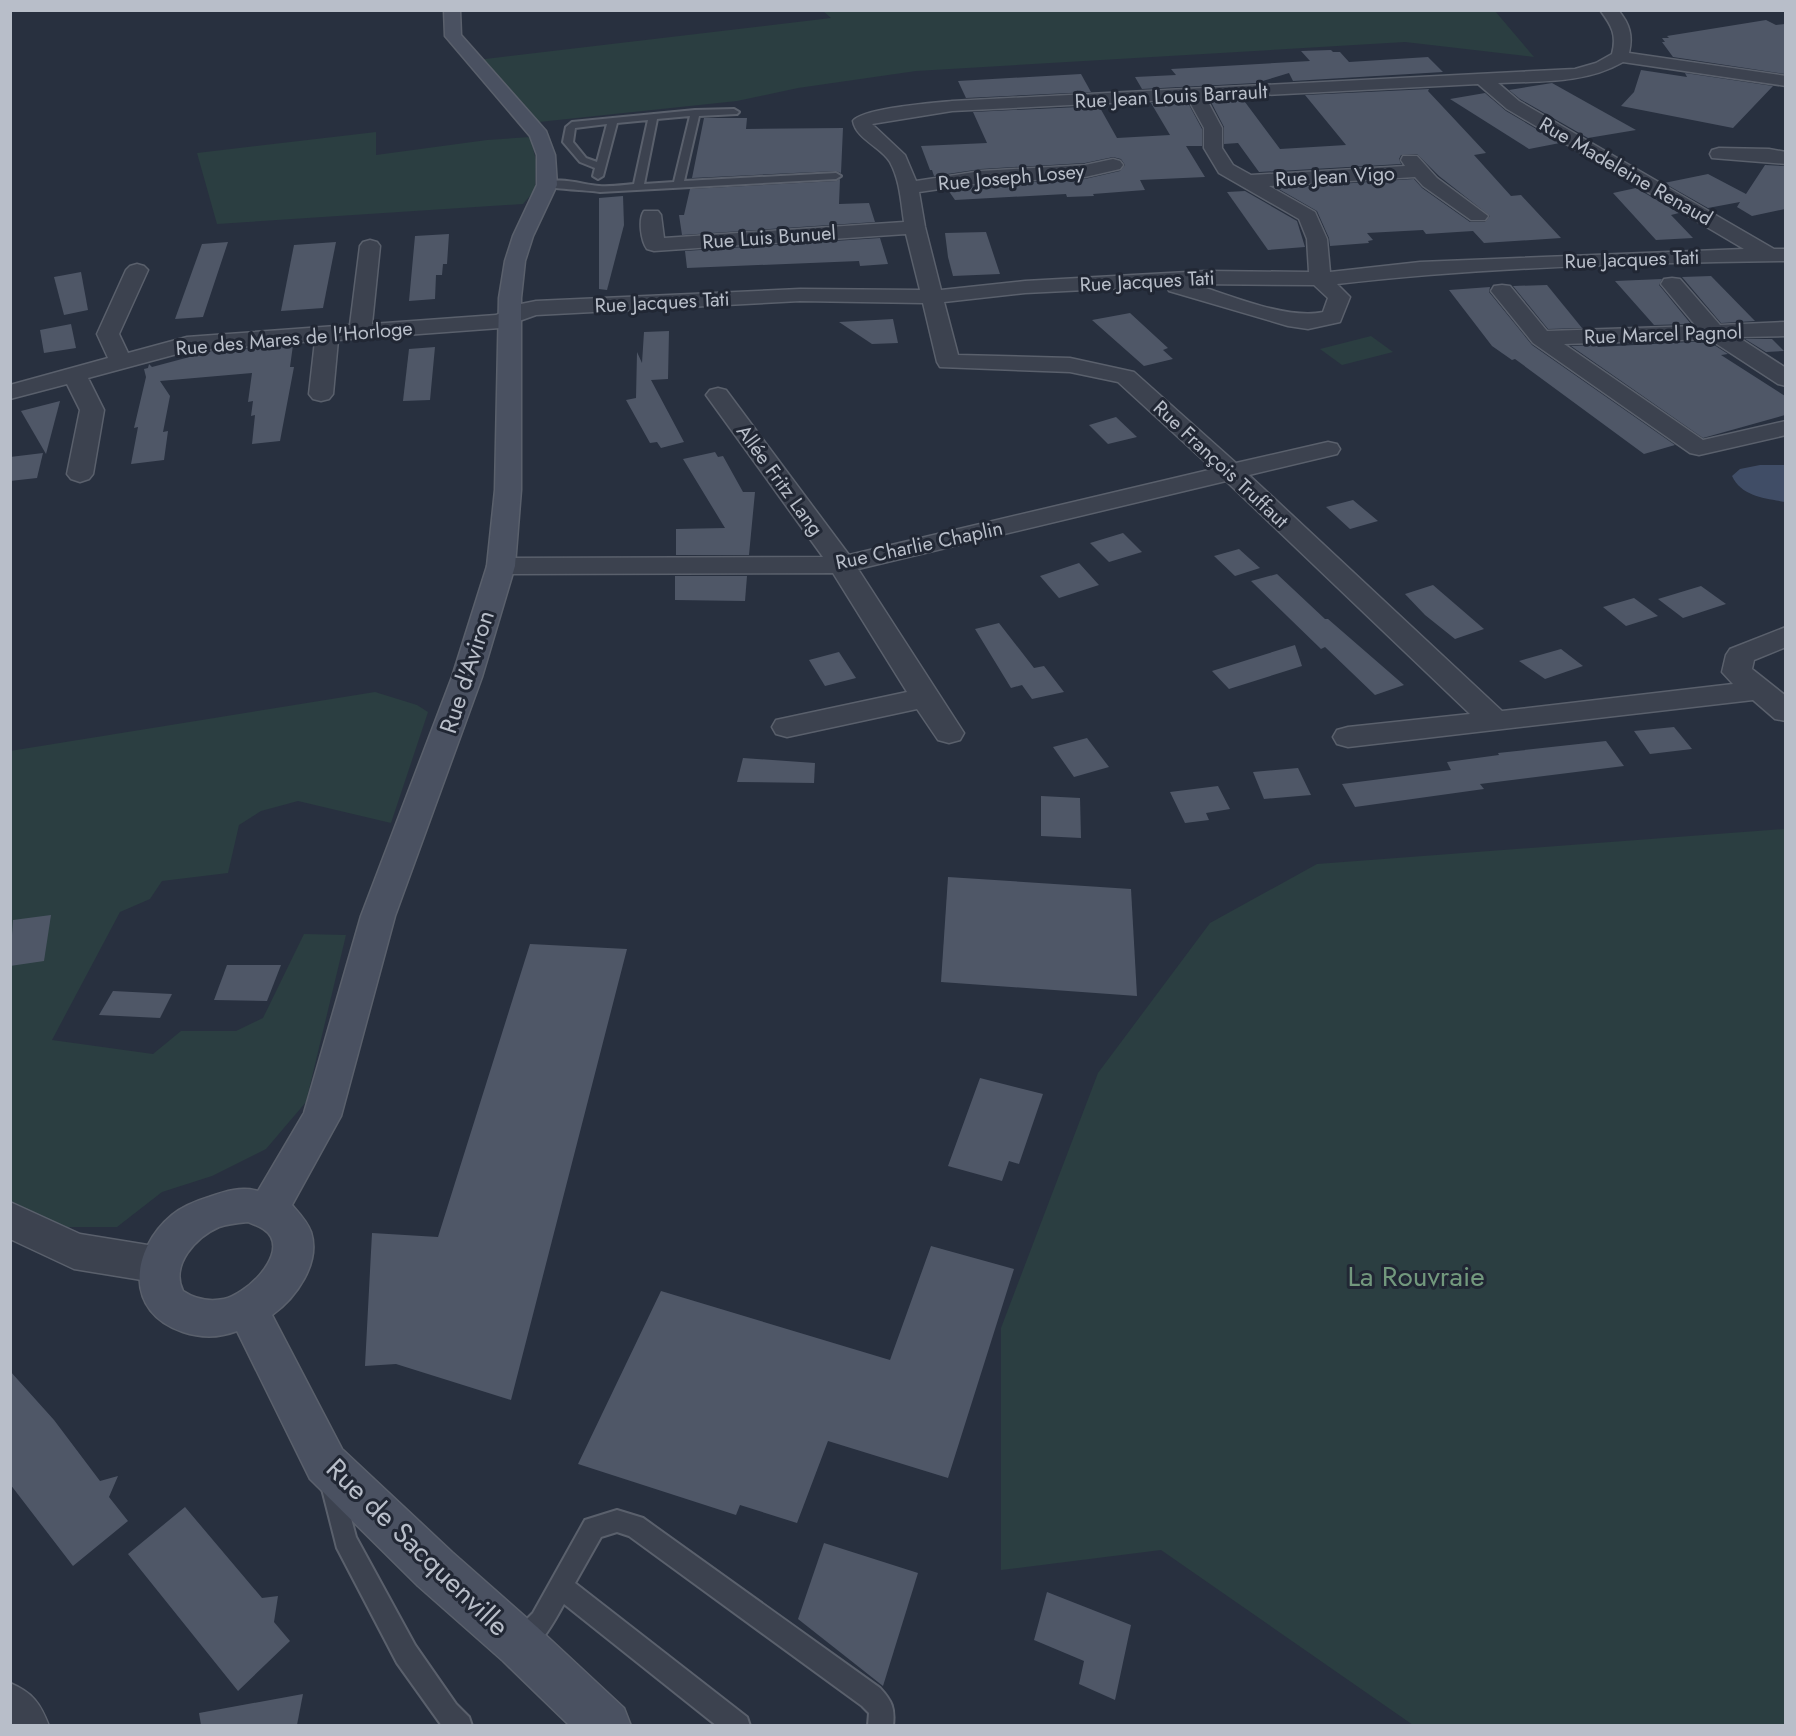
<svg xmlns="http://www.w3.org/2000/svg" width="1796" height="1736" font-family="Jost,sans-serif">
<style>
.green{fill:#2b3e41}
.water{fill:#404d66}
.building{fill:#4f5767}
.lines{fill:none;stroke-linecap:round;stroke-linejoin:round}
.lane-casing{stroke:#5a606c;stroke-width:4}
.street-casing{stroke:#5a606c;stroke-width:3}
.secondary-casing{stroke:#5a606c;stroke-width:3}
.lane{fill:#3c424f;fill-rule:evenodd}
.street{fill:#3c424f;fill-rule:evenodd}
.secondary{fill:#4a5161;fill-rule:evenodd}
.labels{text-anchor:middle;stroke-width:6;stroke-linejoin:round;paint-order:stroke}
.far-street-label{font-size:20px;fill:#b8bec9;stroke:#212734}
.street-label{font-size:24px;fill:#b8bec9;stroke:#212734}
.near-park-label{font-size:28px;fill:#72987d;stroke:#212734}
.near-street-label{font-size:28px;fill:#b8bec9;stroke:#212734}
</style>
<rect width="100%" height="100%" fill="#28303f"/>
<g class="green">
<polygon points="822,10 1495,11 1534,57 1405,42 916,71 798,88 737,101 539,122 477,60 831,18"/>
<polygon points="376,132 376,155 487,140 530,137 536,160 535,190 523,204 217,224 197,153"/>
<polygon points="1371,336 1393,352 1342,365 1320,349"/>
<polygon points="375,692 417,705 428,712 391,823 298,801 261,811 239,825 228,873 162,881 150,899 120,912 52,1040 153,1054 181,1031 236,1031 263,1018 304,934 346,935 306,1102 266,1149 212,1176 162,1192 117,1227 62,1227 11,1201 10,751"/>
<polygon points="1785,829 1785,1725 1413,1725 1161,1550 1001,1570 1001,1328 1098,1073 1210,923 1317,864"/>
</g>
<path class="water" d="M1760,465h25v37c-20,-4 -43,-5 -53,-26l8,-7z"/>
<g class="building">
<polygon points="1766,20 1776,25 1785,24 1785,74 1673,57 1662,42 1665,42 1662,38 1669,38 1667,36"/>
<polygon points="1331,50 1333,52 1340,52 1349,62 1428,57 1443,72 1293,81 1289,73 1256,83 1142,89 1135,77 1176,75 1171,69 1310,61 1301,51"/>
<polygon points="1641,70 1687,77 1685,73 1773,86 1733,128 1621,106 1634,92"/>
<polygon points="1081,74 1091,92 966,98 958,81"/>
<polygon points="1552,83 1636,130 1588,138 1520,99 1509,90"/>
<polygon points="1429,89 1428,91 1486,153 1474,155 1511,196 1521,195 1561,238 1484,243 1473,231 1426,234 1423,230 1367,233 1373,240 1368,241 1369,243 1330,246 1329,238 1317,211 1277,188 1414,179 1422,188 1470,222 1485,222 1490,216 1439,176 1417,154 1401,155 1399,159 1401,164 1259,172 1238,143 1224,144 1224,127 1210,100 1242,98 1280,149 1346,145 1305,95"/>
<polygon points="1485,93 1506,111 1560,143 1529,149 1450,99"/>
<polygon points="1187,101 1202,129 1202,146 1186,146 1205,177 1140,180 1145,190 1093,194 1094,196 1067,197 1066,194 955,200 948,190 981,185 1085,179 1120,171 1125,165 1121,159 1113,157 1085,163 981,169 934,176 932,170 930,170 921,146 987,143 973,112 1099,106 1117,138 1170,135 1151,103"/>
<polygon points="704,118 747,118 746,129 843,128 841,173 836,171 692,178"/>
<polygon points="1765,165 1785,166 1785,209 1752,216 1737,207 1740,202 1708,208 1664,183 1708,174 1746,194"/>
<polygon points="840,179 839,204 869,203 875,222 682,235 679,215 684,215 690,189 836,181"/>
<polygon points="1636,188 1679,213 1671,215 1693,238 1656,240 1613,193"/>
<polygon points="1245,191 1297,221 1305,247 1268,250 1227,192"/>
<polygon points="623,196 624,225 607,290 599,289 599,198"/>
<polygon points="986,232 1000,274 953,276 948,257 945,233"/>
<polygon points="449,234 447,264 443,264 442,275 436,275 435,299 409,301 415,236"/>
<polygon points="880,238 888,264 860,266 859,261 687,268 685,251"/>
<polygon points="228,242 203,317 175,319 202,244"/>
<polygon points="336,242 323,308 281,311 294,245"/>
<polygon points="81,272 88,310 64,315 54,277"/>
<polygon points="1711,276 1755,321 1721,323 1682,277"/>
<polygon points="1662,279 1659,285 1691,324 1654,325 1615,281"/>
<polygon points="1547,285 1582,328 1548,329 1513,286"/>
<polygon points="1490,287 1489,292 1532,345 1675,445 1644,454 1515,359 1512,360 1492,346 1449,290"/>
<polygon points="1130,313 1168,348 1163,350 1173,359 1144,366 1092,320"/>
<polygon points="893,319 898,343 872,344 839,322"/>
<polygon points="71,324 76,348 44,353 40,330"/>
<polygon points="669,331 668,379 651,380 684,442 661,448 657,442 650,443 626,400 636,398 637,352 642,363 644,332"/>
<polygon points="1745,339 1772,339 1784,351 1766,352"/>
<polygon points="1708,341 1728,354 1721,355 1785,396 1785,415 1703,438 1571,346 1596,345 1598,347"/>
<polygon points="293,345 290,367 294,367 280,441 252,444 255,415 251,416 253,401 248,402 252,373 160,381 170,396 163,432 168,431 164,460 131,464 138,427 134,428 146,377 144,369 148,368 149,364 152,367 212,351"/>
<polygon points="435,347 430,400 403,401 409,349"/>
<polygon points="60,401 46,454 21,411"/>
<polygon points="1116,417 1137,437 1108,444 1089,425"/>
<polygon points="715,452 718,457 723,456 743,492 755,492 749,555 676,555 676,529 725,528 683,459"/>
<polygon points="43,453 37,478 10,481 10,457"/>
<polygon points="1353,500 1378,521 1350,529 1326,507"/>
<polygon points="1123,533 1142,552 1109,562 1090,543"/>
<polygon points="1239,549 1260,568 1235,576 1214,556"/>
<polygon points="1079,563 1099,585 1059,598 1040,576"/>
<polygon points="1277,574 1325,619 1328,619 1404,685 1375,695 1325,647 1321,649 1251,581"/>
<polygon points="675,576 747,576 745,601 675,600"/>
<polygon points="1433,585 1484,629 1455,639 1425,615 1405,594"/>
<polygon points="1701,586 1726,604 1683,618 1658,599"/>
<polygon points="1634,598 1658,616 1626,626 1603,607"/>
<polygon points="999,623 1034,668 1044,666 1064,692 1032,699 1022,685 1011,688 975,629"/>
<polygon points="1295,645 1302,666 1229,689 1212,671"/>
<polygon points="1561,649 1583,666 1545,679 1519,661"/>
<polygon points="839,652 856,678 825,686 809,660"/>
<polygon points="1674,727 1692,749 1650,754 1634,731"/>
<polygon points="1087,738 1109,767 1074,777 1053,747"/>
<polygon points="1606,741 1624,766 1480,784 1484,789 1355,807 1342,784 1451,770 1447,762 1499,755 1498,753"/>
<polygon points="743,758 815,763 814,783 737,782"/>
<polygon points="1298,768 1311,795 1264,799 1253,772"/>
<polygon points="1218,786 1230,809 1206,813 1209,820 1185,823 1170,792"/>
<polygon points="1041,796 1080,798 1081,838 1041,836"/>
<polygon points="948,877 1131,889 1137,996 941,982"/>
<polygon points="51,915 44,961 10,966 13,920"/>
<polygon points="530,944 627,949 511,1400 396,1364 365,1366 372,1233 438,1237"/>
<polygon points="227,965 281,965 267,1001 214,1000"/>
<polygon points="113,991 172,994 160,1018 99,1015"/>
<polygon points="980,1078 1043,1094 1019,1164 1009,1161 1002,1181 948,1166"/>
<polygon points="931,1246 1014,1269 948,1478 828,1441 797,1523 740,1505 736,1515 578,1464 661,1291 890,1360"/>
<polygon points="10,1371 54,1420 100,1481 118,1476 109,1497 128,1521 73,1566 10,1484"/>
<polygon points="185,1507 262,1598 278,1596 274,1622 290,1641 238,1691 128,1554"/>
<polygon points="824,1543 918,1573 883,1686 798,1619"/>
<polygon points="1047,1592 1131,1625 1115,1700 1079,1684 1084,1661 1034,1640"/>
<polygon points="303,1694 297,1725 201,1725 199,1713"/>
</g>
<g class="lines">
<defs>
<g id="lane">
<path d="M734,109l5,3 -2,2 -38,2 -15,65 152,-8 5,3 -5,3 -236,13c-12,-2 -52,-3 -58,-7 14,-10 41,0 57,1 12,1 24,-1 35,-2l14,-64 -31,3 -14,53 -5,3 -5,-3 2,-8 -15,-6 -17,-20 3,-15 6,-5 123,-12zM690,116l-16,66 -30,2 13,-65zM607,124l-10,38 -11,-4 -13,-16 2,-14z"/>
<polygon points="332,1474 340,1477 356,1537 415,1645 456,1704 469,1717 472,1726 442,1726 397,1663 337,1548 321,1485 324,1477"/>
<path d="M617,1510l26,8 237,170c12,13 15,20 13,38h-25l1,-13 -7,-7 -233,-170 -12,-4 -16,5 -26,46 172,134 3,9h-33l-153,-122c-11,19 -22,42 -42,50l-9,-3 -3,-9 3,-9 20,-20 52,-93z"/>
</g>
<g id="street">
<path d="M1600,10h18c12,14 15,26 11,43l157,23v10l-163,-24c-38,22 -83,19 -125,21l21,18 255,148h12v12c-150,2 -300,6 -449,23l13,13 -10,25 -32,7 -20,-3 -119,-35 -2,-5 -142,7 -81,9 14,53 112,3 64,14 102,91 92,-21 9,2 3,5 -3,5 -88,21 253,236 231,-27 -11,-12 4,-17 4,-6 56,-22v20l-32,13 -2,9 34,27v25l-11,-2 -22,-19 -405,47 -11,-3 -4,-7 4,-7 11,-3 122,-13 -244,-233 -368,88 106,164 -4,7 -11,3 -11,-3 -21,-31 -130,28 -11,-3 -4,-7 4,-7 131,-28 -74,-119 -332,1 -10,-2 -4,-6 4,-6 10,-2 322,-1 -117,-162 4,-5 8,-2 8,2 123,165 364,-86 -95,-87 -48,-10 -130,-5 -3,-5 -14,-59 -123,-2 -264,14 -36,13 -162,12 -5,54 -4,5 -8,2 -8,-2 -4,-5 6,-53 -127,10 -100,27 16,32 -11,64 -4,5 -9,3 -9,-3 -4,-5 13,-64 -13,-26 -57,15v-14l98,-27 -11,-24 29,-64 4,-4 7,-2 7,2 4,4 -29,64 9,19 59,-16 163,-12 10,-79 3,-4 7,-2 7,2 3,4 -8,78 124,-9 25,-11 15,-3 264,-12 120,1 -14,-56 -252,17 -7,-2c-6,-8 -9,-30 -3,-38h14l3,4 3,23 240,-16c-3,-20 -4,-42 -14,-60 -9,-15 -34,-23 -37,-41 10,-13 80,-18 99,-20l623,-32 21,-6 16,-9c5,-19 0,-28 -12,-44zM1478,84l29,25 237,140 -324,13 -90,10 -3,-33 -12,-27 -46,-26 146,-9 8,9 48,34h14l3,-4 -51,-38 -20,-22h-14l-2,4 4,6 -154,9 -18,-10 -11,-17v-20l-16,-30zM1188,99l16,29v20l15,25 80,46 8,20 2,33 -103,-1 -181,10 -84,9 -16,-63 -6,-35 62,-9 104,-6 35,-8 3,-4 -3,-4 -7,-2 -28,6 -104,6 -65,10 -11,-26 -33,-31 80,-13zM1194,284l120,1 14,13 -5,14c-35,8 -94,-17 -129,-28z"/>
<polygon points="1719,148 1769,149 1786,152 1786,164 1712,158 1710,154 1712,150"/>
<polygon points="1672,278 1680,279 1720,325 1786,322 1786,336 1738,337 1786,368 1786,386 1778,384 1709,339 1564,344 1703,440 1786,421 1786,435 1699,455 1690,453 1533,343 1491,291 1494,286 1502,285 1510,286 1547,331 1696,326 1661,284 1664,279"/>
<polygon points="10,1202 80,1234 160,1247 174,1252 180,1265 174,1278 160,1283 74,1269 10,1239"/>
<path d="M10,1683c23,10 30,20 39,43h-39z"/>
</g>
<path id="secondary" d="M444,10h16l1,25 85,96 9,24 2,30 -24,51 -8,25 -4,37v192l-6,76 -33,111 -87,239 -54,200 -49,89c7,8 15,16 19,27 10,31 -15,66 -39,83l70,134 110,103 85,75 87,81 7,18h-61l-67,-65 -85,-75 -108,-107 -73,-148c-18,7 -36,7 -54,1 -59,-19 -53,-82 -11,-117 11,-9 24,-14 37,-18 16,-6 33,-11 49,-6l46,-78 57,-197 91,-239 35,-111 8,-76 4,-192 6,-37 8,-25 24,-51v-30l-7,-19 -85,-100zM248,1222c9,4 18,6 23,15 12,23 -27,58 -47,62 -15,3 -29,0 -41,-8 -13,-26 13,-54 36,-64 9,-3 19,-4 29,-5z"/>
</defs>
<use href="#lane" class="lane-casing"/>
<use href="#street" class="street-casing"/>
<use href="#secondary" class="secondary-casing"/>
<use href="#lane" class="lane"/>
<use href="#street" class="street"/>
<use href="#secondary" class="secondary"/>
</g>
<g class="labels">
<g class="far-street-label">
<text transform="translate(1171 96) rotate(-3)" y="7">Rue Jean Louis Barrault</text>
<text transform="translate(1626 171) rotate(30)" y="7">Rue Madeleine Renaud</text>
<text transform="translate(1335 176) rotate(-3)" y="7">Rue Jean Vigo</text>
<text transform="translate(1011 177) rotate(-5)" y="7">Rue Joseph Losey</text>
<text transform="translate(769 237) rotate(-4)" y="7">Rue Luis Bunuel</text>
<text transform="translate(1632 259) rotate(-2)" y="7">Rue Jacques Tati</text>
<text transform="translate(1147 281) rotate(-3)" y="7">Rue Jacques Tati</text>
<text transform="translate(662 302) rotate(-3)" y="7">Rue Jacques Tati</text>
<text transform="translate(1663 334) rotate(-2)" y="7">Rue Marcel Pagnol</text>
<text transform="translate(294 338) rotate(-5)" y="7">Rue des Mares de l'Horloge</text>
<text transform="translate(1221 464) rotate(43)" y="7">Rue François Truffaut</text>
<text transform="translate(780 480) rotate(54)" y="7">Allée Fritz Lang</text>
<text transform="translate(919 545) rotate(-12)" y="7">Rue Charlie Chaplin</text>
</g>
<g class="street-label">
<text transform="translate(467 672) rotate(-72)" y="8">Rue d'Aviron</text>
</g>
<g class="near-park-label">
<text x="1416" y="1286">La Rouvraie</text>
</g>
<g class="near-street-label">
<text transform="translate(418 1547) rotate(44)" y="10">Rue de Sacquenville</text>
</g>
</g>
<rect width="1796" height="1736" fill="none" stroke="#b8bec9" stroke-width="24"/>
</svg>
